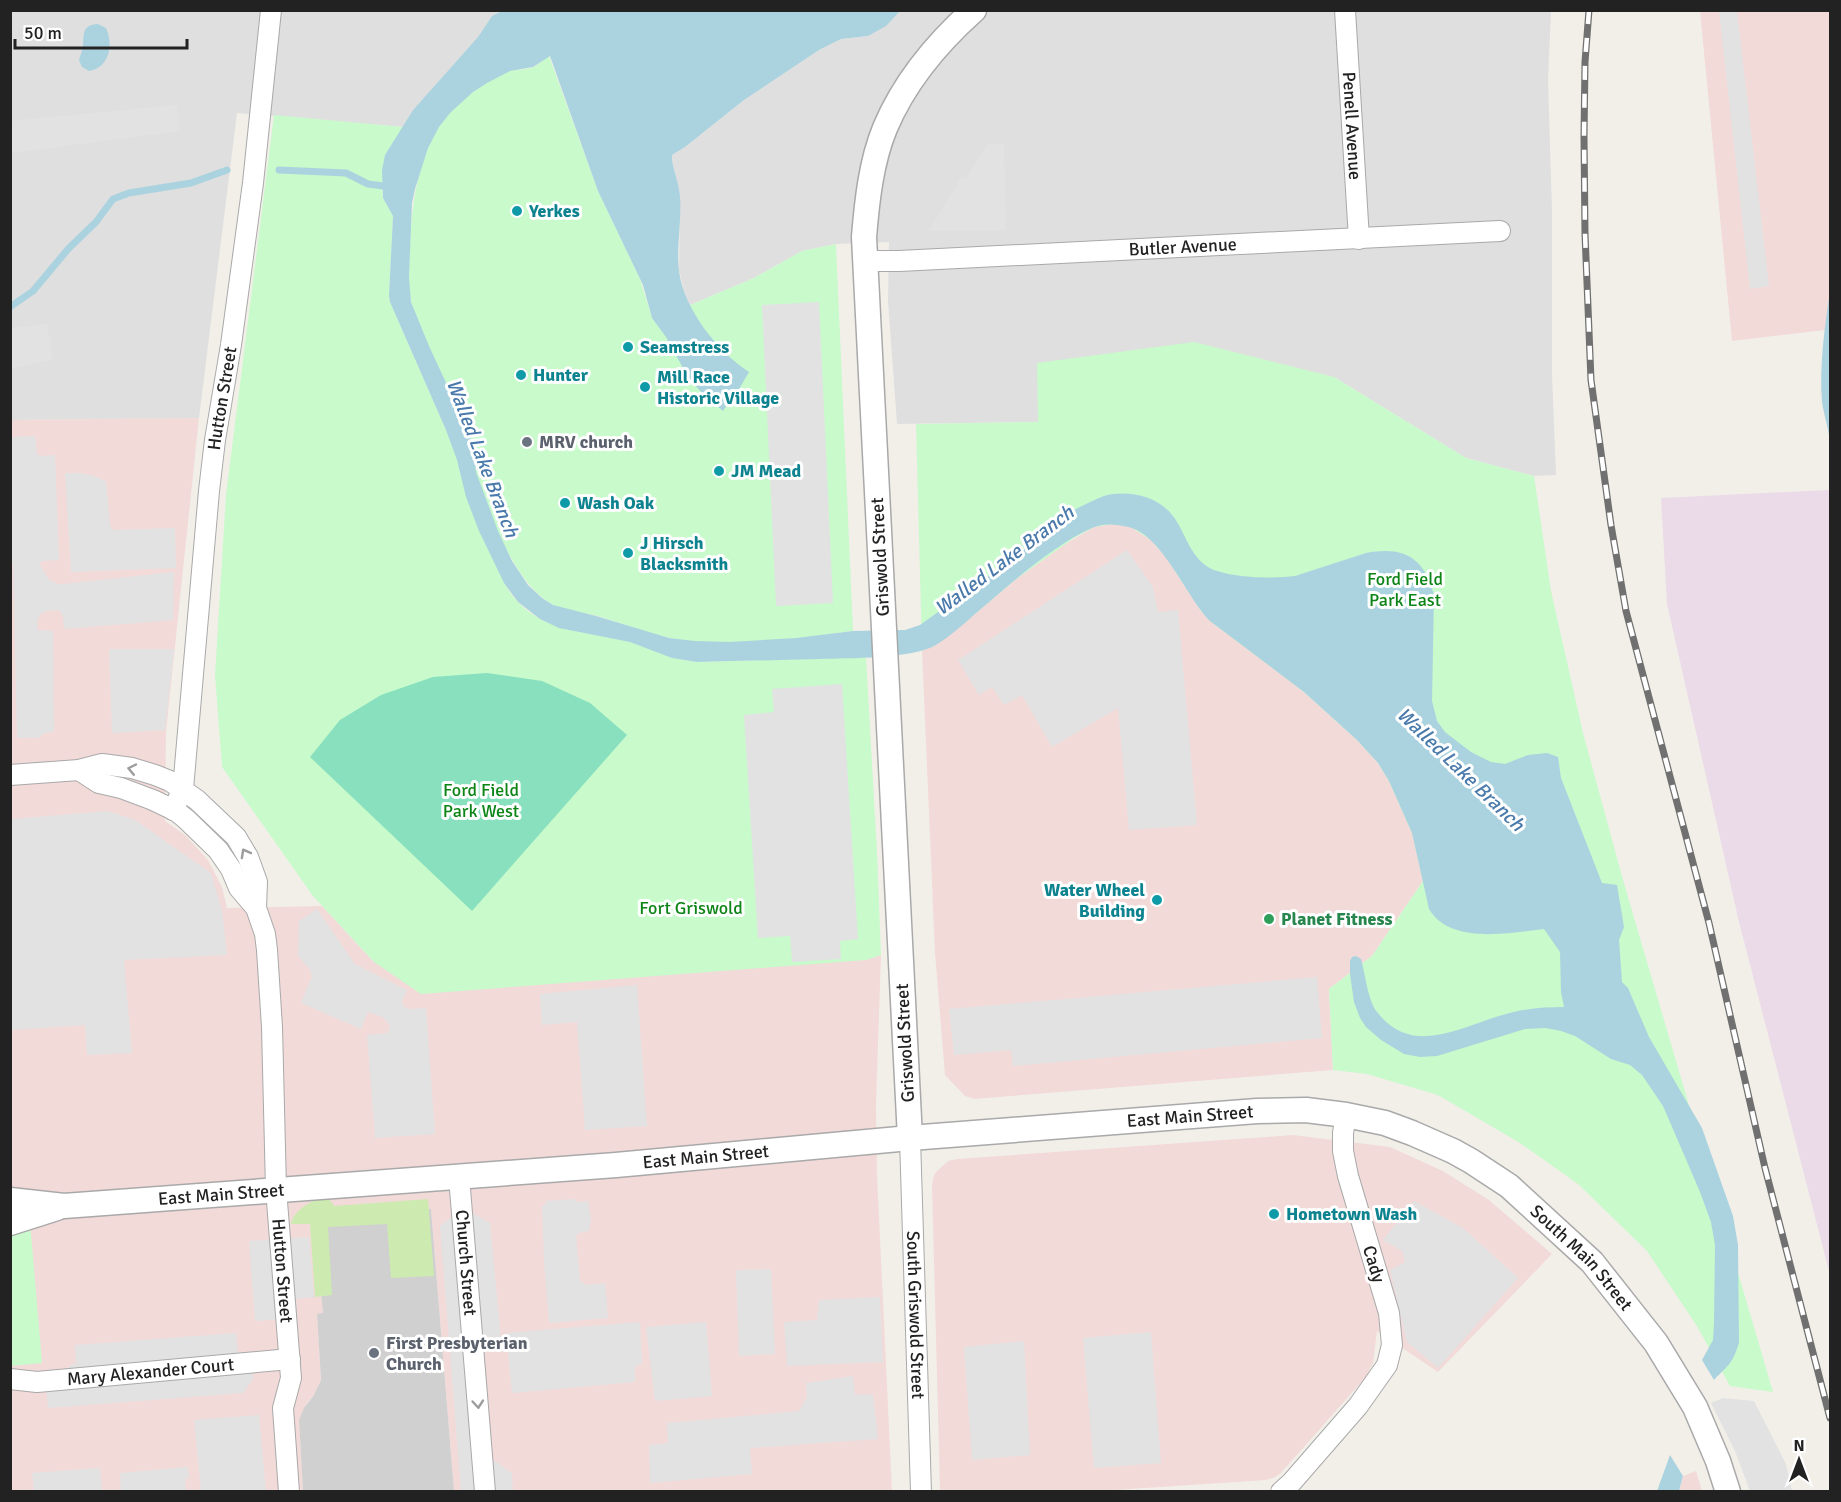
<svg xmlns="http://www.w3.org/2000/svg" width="1841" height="1502" font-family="Signika,sans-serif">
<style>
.residential{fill:#e0dfdf}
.commercial{fill:#f2dad9}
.industrial{fill:#ebdbe8}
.religious{fill:#d0d0d0}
.grass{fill:#cdebb0}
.park{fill:#c8facc}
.pitch{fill:#88e0be}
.parking{fill:#e2e2e2}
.water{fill:#aad3df}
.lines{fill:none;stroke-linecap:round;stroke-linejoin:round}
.stream{stroke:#aad3df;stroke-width:7}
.minor-casing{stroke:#a9a9a9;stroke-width:22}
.tertiary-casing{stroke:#a9a9a9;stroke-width:27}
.minor{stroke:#fff;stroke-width:20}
.tertiary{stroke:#fff;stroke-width:24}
.rail-casing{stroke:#707070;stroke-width:7}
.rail{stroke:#fff;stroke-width:4.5;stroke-dasharray:14;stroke-linecap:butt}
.oneway{stroke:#9c9c9c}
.culture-dot{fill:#0f9aa8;stroke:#fff;stroke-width:2}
.worship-dot{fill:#6b7280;stroke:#fff;stroke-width:2}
.leisure-dot{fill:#2e9e5b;stroke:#fff;stroke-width:2}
.labels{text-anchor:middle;stroke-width:6;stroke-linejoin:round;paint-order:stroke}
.street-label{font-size:18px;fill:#222;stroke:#fff}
.culture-label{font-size:18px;font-weight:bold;fill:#0d838f;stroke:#fff;text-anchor:start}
.worship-label{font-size:18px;font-weight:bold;fill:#5b616d;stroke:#fff;text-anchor:start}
.park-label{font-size:18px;fill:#0c8416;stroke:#fff}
.leisure-label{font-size:18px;font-weight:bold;fill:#27864d;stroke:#fff;text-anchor:start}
.water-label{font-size:20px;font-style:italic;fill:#4a7aab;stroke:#fff}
</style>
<rect width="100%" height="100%" fill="#f2efe9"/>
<g class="residential">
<polygon points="10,11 502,11 492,16 478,37 413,110 403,127 237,113 199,418 11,420"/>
<polygon points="900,11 1551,11 1548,79 1552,211 1552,374 1556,475 1534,476 1466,458 1334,377 1038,422 897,424 888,301 889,242 836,244 802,251 754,278 690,305 684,291 679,270 680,195 672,160 672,155 685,147 744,100 819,50 841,39 868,36 897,14"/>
</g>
<g class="commercial">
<polygon points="1700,11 1830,11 1830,290 1825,330 1732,341"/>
<polygon points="199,418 166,732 165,821 185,835 208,860 222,887 227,908 322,906 374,962 866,960 881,955 876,1105 877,1175 892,1491 454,1491 431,1209 313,1218 323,1314 317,1315 321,1380 314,1395 307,1403 299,1420 303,1491 11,1491 10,420"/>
<polygon points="1113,524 1131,527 1151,540 1165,556 1202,612 1304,692 1357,740 1378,763 1389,781 1412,833 1423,881 1372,956 1329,989 1333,1070 974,1099 965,1096 945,1075 935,953 922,651 934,645 953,632 1019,577 1057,549 1094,527"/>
<polygon points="1293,1135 1390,1147 1443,1171 1489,1200 1552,1254 1438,1372 1377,1331 1373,1363 1365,1378 1280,1474 1273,1478 1266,1480 1100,1491 941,1491 940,1490 932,1185 934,1175 937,1171 948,1161 957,1159"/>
<polygon points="1696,1471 1702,1491 1679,1492 1683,1476"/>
</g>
<polygon class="industrial" points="1830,490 1830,1275 1739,922 1667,604 1661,498"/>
<polygon class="religious" points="431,1209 454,1491 303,1491 299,1420 304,1408 314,1395 321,1380 317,1314 323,1313 313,1218"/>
<path class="grass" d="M320,1197l9,2 5,7 94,-7 6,77 -43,2 -4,-54 -59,3 4,68 -17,2 -5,-73h-19c3,-14 17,-20 29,-27z"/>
<g class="park">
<path d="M549,56l49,135 42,88 12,39 38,-13 64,-27 48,-27 34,-7 17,387c-57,7 -127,18 -183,7 -23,-5 -46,-14 -69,-21 -16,-5 -37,-5 -51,-14 -35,-20 -62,-90 -73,-127 -3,-11 -1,-23 -5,-34 -14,-37 -34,-72 -49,-110 -4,-10 -9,-21 -12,-31 -3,-18 -2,-36 -1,-53 2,-42 6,-84 29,-121 13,-22 47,-48 71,-56 7,-2 16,-1 24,-4 5,-3 10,-8 15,-11z"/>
<path d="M274,115l129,12 -18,28 -3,31 1,12 10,18 -4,80 1,6 56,128 58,153c4,6 8,13 14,19 29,31 73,30 112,40 23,7 43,18 67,20l169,-5 11,195 4,103 -15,5 -445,34 -47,-32 -61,-66 -91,-129 -7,-92 11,-180z"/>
<polygon points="1194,342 1334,377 1466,458 1534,476 1551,591 1583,733 1623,880 1773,1392 1730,1386 1697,1326 1647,1251 1578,1184 1520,1143 1438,1095 1367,1074 1333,1070 1329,989 1372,956 1423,881 1412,833 1389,781 1378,763 1357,740 1304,692 1210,621 1202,612 1165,556 1151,540 1131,527 1113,524 1094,527 1074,538 1019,577 953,632 934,646 922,650 916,424 1038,422 1037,363"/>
<polygon points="30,1222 42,1363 11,1366 11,1227"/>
</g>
<polygon class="pitch" points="487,673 542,681 590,703 627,735 472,911 310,757 340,720 381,695 433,677"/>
<g class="parking">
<polygon points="1719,11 1737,11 1769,286 1750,289"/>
<polygon points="177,105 180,131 11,153 11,121"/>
<polygon points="987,144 1004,144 1006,230 929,231 962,176 966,179"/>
<polygon points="819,302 833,603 776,606 762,305"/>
<polygon points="47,324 53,360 11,368 11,328"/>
<polygon points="35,436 37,454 41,456 55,455 59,560 44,561 39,563 49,580 58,584 63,584 174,572 173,620 64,629 63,616 59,610 47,611 40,614 37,622 38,630 53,631 54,731 43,734 39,738 17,738 13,563 10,562 11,437"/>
<polygon points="65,473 78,473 91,475 106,481 110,524 112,530 175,528 176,568 71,572"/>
<polygon points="1127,550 1153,587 1158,612 1178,610 1197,825 1129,830 1118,708 1052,747 1022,695 1004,705 992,687 979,695 958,660"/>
<polygon points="109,649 174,649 165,730 112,733"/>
<polygon points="842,684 858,939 840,941 841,959 792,962 790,936 758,938 744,715 774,712 772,689"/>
<polygon points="108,811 135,820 211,873 222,911 227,955 124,960 132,1053 87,1055 85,1025 11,1030 11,819"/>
<polygon points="317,909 355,964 407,990 402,1001 404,1007 411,1009 426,1008 435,1134 375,1138 367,1035 388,1033 390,1026 384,1018 369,1012 367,1014 361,1029 301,1003 312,976 309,968 298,956 299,921"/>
<polygon points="1317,977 1322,1038 1013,1066 1011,1050 954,1055 949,1009"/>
<polygon points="637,985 647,1126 585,1130 577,1022 542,1025 540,994"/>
<polygon points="574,1199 577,1202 588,1201 591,1219 589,1231 579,1233 576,1236 580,1281 586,1285 605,1283 608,1318 549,1323 544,1260 542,1206 546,1204 546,1201"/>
<polygon points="1414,1201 1463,1228 1518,1278 1438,1368 1407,1342 1390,1270 1405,1262 1402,1251 1383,1240"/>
<polygon points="474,1214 490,1223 502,1349 489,1343 474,1345 483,1461 493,1460 512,1473 513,1491 461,1491 440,1226 454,1215"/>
<polygon points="309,1237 314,1297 296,1299 297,1318 255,1321 249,1241"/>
<polygon points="771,1269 775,1354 739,1356 736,1270"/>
<polygon points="880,1297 883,1362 787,1366 784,1322 817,1320 819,1300"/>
<polygon points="640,1322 642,1364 637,1365 635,1367 635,1382 512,1393 506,1333"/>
<polygon points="706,1322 712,1396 655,1401 646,1327"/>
<polygon points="1151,1332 1161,1463 1094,1468 1083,1338"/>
<polygon points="236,1333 238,1353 251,1352 253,1379 243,1393 48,1408 45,1372 68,1370 70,1365 76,1364 75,1345"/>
<polygon points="1024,1341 1030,1455 972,1460 964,1347"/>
<polygon points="853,1376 855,1395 873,1394 878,1439 750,1448 752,1474 650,1483 649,1445 668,1443 667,1423 799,1411 807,1397 806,1383"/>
<polygon points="1723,1398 1754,1401 1786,1464 1792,1491 1750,1491 1735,1451 1711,1403"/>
<polygon points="259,1415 266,1491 201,1491 194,1420"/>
<polygon points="188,1467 189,1478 185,1479 186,1491 121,1491 120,1473"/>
<polygon points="100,1468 102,1491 34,1491 32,1473"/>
</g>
<g class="water">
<path d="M502,11h398l-14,15 -18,10 -27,3 -22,11 -75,50 -59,47 -13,8v5c2,12 7,24 8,36 2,25 -4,50 -1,75 5,38 38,80 70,101l-10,17 10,6 -5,7 -10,-7 -11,16 -19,-16 -15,-16 -23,-42 -14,-19 -9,-33 -45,-94 -48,-135 -17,11 -23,4 -23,12 -14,9 -23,21 -11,14 -11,21 -13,41 -3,14 -3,74 2,25 18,44 38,82 6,17 3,27 22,59 14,30 16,24 14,13 11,7 43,11 73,22 26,3 34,1 67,-4 57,-7 52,-1 15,-5 74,-53 80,-62c10,-5 19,-10 30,-14 26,-7 59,1 73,26 9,15 15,35 31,45 18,11 66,12 87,9l71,-23c38,-7 58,4 68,42l-2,106 5,20 8,11 26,20 20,10 14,2 23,-9 19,-2 11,4 3,21 41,105 15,2 7,42 -5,13 3,42 6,6 21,49 53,91 31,88 5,29 1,97c-6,22 -11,23 -25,38l-12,-20 11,-20 1,-17 1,-78 -4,-23 -11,-30 -37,-86 -21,-31 -12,-10 -19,-6 -36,-23 -14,-5 -16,-3 -20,1 -88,27 -17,1 -16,-3 -23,-14 -15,-13 -6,-9 -6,-16 -4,-28v-13l2,-4 4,-1 5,3c4,14 7,42 16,53 38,49 90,10 137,0 16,-4 34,-5 50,-5l-3,-15 -1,-40 -16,-23c-34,4 -94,16 -115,-20l-17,-76 -23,-52 -11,-18 -21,-23 -53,-48 -94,-71c-24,-24 -48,-87 -82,-94 -12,-3 -25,-4 -36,1 -39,17 -84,58 -117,86 -12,11 -25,22 -39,31 -24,14 -88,13 -117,14 -41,1 -82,2 -122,3l-25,-4 -42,-16 -71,-14 -19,-9 -22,-17 -14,-19 -25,-52 -13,-34 -9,-37 -11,-30 -56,-128 -1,-6 4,-80 -10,-18 -1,-28 3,-15 28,-45 65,-73 14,-21z"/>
<path d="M98,24l8,4c8,17 3,40 -17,43l-7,-4 -3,-7c1,-5 4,-10 4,-15 1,-12 -1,-20 15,-21z"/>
<path d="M1830,290v153c-1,-14 -6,-27 -8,-41 -3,-37 3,-76 8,-112z"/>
<polygon points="1670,1455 1683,1476 1679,1491 1657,1491"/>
</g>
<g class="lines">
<g class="stream">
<polyline points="279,170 346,173 368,184 391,187"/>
<polyline points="10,307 33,291 69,248 96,222 113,199 129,193 191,183 227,170"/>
</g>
<defs>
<g id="minor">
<path id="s1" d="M1345,10l14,229"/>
<path id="s2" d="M865,261h34l601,-30"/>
<path id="s3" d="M79,770l20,13 22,5 32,12 23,11 10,8 32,31 13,19 8,19 17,20 9,26 2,16 5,77 4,162 15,189 -8,30 6,84"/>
<polyline points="10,775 79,770 102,764 132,768 155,775 170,781 197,800 236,837 248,857 257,882 256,908"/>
<path id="s4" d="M173,810l10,-21 26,-298 6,-51 16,-95 22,-162 18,-173"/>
<path id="s5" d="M910,1138l11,354"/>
<path id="s6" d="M459,1177l26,315"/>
<path id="s7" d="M10,1379l27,3 253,-23"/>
<polyline points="1281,1492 1291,1483 1358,1406 1387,1365 1392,1345 1389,1313 1348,1176 1343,1151 1343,1133 1346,1115"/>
</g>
<g id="tertiary">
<path d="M910,1138l-46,-901c3,-36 7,-75 21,-109 19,-45 53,-86 89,-118"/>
<path id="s8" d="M10,1200l54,6 552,-41 294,-27 347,-27 49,-1 40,5 39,8 27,10 41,18 18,10 38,25 83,76 64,81 39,64 23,54 10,31"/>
<polyline points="10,1223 57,1208"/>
</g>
</defs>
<use href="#minor" class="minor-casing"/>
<use href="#tertiary" class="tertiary-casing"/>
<use href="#minor" class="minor"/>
<use href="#tertiary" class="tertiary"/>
<defs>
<polyline id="rail" points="1589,10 1585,62 1584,136 1585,234 1591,380 1611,525 1626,611 1709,923 1765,1168 1830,1418"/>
</defs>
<use href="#rail" class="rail-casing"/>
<use href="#rail" class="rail"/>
</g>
<defs><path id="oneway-chevron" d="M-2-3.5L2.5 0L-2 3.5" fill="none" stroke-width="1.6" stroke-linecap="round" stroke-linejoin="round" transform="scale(1.5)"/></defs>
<g class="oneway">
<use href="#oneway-chevron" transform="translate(132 769) rotate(-168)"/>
<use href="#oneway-chevron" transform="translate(245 853) rotate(-119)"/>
<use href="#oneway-chevron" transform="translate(478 1404) rotate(85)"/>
</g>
<g class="culture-dot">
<circle cx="517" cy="211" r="6"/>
<circle cx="628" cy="347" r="6"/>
<circle cx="521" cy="375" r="6"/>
<circle cx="645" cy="387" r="6"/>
<circle cx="719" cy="471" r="6"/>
<circle cx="565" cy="503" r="6"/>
<circle cx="628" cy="553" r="6"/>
<circle cx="1157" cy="900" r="6"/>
<circle cx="1274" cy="1214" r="6"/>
</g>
<g class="worship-dot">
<circle cx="527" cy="442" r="6"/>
<circle cx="374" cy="1353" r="6"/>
</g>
<circle class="leisure-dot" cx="1269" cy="919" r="6"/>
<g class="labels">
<g class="street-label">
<text dy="6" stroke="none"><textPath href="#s1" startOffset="116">Penell Avenue</textPath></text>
<text dy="6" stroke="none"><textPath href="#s2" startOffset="318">Butler Avenue</textPath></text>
<text dy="6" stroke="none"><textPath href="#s4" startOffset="416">Hutton Street</textPath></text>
<text transform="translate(880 557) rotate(-93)" y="6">Griswold Street</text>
<text transform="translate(905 1043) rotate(-93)" y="6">Griswold Street</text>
<text dy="6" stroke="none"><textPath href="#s8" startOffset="1184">East Main Street</textPath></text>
<text dy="6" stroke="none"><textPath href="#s8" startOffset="698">East Main Street</textPath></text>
<text dy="6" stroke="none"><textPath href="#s8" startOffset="212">East Main Street</textPath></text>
<text dy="6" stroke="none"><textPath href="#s8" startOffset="1622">South Main Street</textPath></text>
<text dy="6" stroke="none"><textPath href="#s6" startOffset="86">Church Street</textPath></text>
<text transform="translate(1374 1264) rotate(73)" y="6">Cady</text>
<text dy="6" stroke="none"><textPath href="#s3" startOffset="598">Hutton Street</textPath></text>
<text dy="6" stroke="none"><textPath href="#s5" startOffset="177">South Griswold Street</textPath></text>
<text dy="6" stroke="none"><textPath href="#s7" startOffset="141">Mary Alexander Court</textPath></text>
</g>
<g class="culture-label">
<text x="529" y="217">Yerkes</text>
<text x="640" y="353">Seamstress</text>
<text x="533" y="381">Hunter</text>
<text x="657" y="383">Mill Race<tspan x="657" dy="21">Historic Village</tspan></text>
<text x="731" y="477">JM Mead</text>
<text x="577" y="509">Wash Oak</text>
<text x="640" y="549">J Hirsch<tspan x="640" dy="21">Blacksmith</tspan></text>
<text x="1145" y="896" text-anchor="end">Water Wheel<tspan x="1145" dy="21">Building</tspan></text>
<text x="1286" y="1220">Hometown Wash</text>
</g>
<g class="worship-label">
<text x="539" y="448">MRV church</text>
<text x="386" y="1349">First Presbyterian<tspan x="386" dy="21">Church</tspan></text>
</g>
<g class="park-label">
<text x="1405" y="585">Ford Field<tspan x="1405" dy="21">Park East</tspan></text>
<text x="481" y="796">Ford Field<tspan x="481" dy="21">Park West</tspan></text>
<text x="691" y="914">Fort Griswold</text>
</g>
<g class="leisure-label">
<text x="1281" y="925">Planet Fitness</text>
</g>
<g class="water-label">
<text transform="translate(483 458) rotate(69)" y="7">Walled Lake Branch</text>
<text transform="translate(1004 560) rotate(-37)" y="7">Walled Lake Branch</text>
<text transform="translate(1461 769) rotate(44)" y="7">Walled Lake Branch</text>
</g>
</g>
<rect width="1841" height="1502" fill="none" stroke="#222222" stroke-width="24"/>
<g transform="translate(1799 1460)" stroke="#ffffff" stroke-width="4.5" paint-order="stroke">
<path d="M0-4.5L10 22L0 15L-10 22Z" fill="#222222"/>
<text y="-9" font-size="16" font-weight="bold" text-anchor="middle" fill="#222222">N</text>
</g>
<path d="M15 39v9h172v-9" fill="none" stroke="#222222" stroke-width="3"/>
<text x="24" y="39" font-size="18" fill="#222222" stroke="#ffffff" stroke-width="4.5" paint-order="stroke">50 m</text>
</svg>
